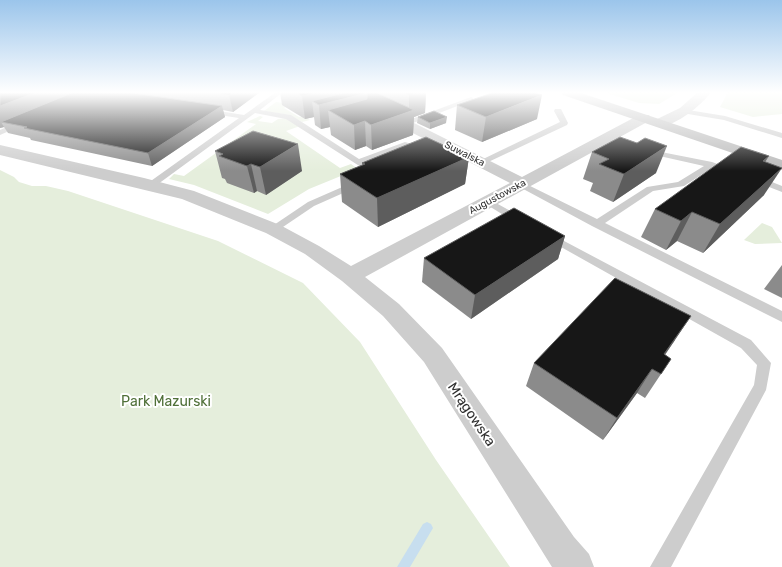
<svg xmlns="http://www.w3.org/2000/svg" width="782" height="567" font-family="Rubik,sans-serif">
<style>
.green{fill:#e5eedc}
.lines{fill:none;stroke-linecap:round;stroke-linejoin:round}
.stream{fill:#c7deef;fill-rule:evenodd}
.lane{fill:#cdcdcd;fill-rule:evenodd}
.street{fill:#cdcdcd;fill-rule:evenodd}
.secondary{fill:#bababa;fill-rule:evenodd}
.wall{fill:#8b8b8b}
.shaded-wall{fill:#5d5d5d}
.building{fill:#171717;stroke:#5d5d5d}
.labels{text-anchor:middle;stroke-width:4;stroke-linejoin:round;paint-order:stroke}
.far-street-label{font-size:10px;fill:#303030;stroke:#fff}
.near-park-label{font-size:14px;fill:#507039;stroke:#fff}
.near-street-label{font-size:14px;fill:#303030;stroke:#fff}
</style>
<rect width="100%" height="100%" fill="#fff"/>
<g class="green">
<polygon points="603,92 679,92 659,104 639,103"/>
<polygon points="728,92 782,92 782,114 753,117 720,107"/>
<polygon points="276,102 283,103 287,106 284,108 299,117 303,116 310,120 302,122 290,115 264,111"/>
<polygon points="260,116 263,117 258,121 272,123 278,119 287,118 300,126 286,131 340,168 351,164 358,169 309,189 268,214 194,185 169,179 174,174 184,176 256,124 247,122"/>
<polygon points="0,170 14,177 19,182 32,186 46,186 68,191 218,241 303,283 360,342 436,460 510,567 0,567"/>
<polygon points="762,223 772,227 782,243 755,244 744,240"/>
</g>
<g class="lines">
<polygon class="stream" points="427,522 431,524 433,528 410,567 397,567 423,524"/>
<g class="lane">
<polygon points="276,92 283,92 260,110 291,115 359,159 405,142 412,144 365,163 378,171 379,173 375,176 286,119 255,113 154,187 148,187 148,183 239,118 206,113 206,109 244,115"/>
<polygon points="471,97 473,98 473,100 408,125 401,123"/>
<polygon points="555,109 561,109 568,123 567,125 484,164 481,165 477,162 560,122 554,111"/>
<polygon points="682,109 725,116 782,133 782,138 724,120 682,113"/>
<polygon points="18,122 25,124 0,135 0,130"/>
<polygon points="646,149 712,162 734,170 730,173 712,168 684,186 653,191 605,223 782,311 782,322 592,226 514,184 519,181 522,182 597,219 647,187 678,182 704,166 646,153"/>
<polygon points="757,176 782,186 782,192 754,181 754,177"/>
<polygon points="356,181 359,182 359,186 314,206 277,231 273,232 268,229 308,202"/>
<polygon points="487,198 523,218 524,220 519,223 515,222 484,203 482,201"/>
<polygon points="549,233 751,340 771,363 766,390 671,567 650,567 754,385 757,365 741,348 545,238 544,236 545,234"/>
</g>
<g class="street">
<polygon points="337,92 352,92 522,177 639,115 649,115 651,118 649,121 365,277 399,304 442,348 574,537 589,554 594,567 552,567 424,362 383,316 342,281 305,254 266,233 182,199 0,155 0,145 144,178 194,191 280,225 319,246 351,266 510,183 339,95"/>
<path d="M698,92h13c-9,13 -39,38 -56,34l-2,-3 2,-3 25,-12z"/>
</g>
<polygon class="secondary" points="561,92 578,92 782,160 782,170 563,95"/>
</g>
<g class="wall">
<polygon points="0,92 260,92 233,112 223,110 225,117 152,166 31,140 30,138 8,133 4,127 0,128"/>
<polygon points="280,92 426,92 425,113 414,117 413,135 372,150 366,146 355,150 331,135 330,127 321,129 315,125 314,117 305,119 282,105"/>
<polygon points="457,105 537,119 482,142 455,130"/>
<polygon points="418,117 446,123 430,129 417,123"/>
<polygon points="215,151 302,171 266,195 257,191 254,193 227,183 225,179 222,178"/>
<polygon points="592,152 656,173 613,202 590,191 593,183 583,179"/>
<polygon points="469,157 465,184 378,227 342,202 340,174 362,165 362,163"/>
<polygon points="765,162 764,195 703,253 677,241 666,250 641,237 655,209"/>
<polygon points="565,236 558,259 471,319 422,282 424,258"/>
<polygon points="782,265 782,298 764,289"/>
<polygon points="675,340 665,355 671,359 645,398 637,393 603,440 526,386 534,363"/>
</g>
<g class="shaded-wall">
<polygon points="37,92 82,92 1,122 4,127 0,128 0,106"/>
<polygon points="233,92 260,92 233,112 229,95"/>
<polygon points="319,92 351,92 367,93 368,117 328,110 330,127 321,129 319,105 312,101 314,117 305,119 302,96"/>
<polygon points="405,92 426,92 425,113 414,117 413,135 372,150 371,125 409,112 409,95"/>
<polygon points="542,95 537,119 482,142 486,117"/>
<polygon points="222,106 225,117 152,166 148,153"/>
<polygon points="447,117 446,123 430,129 430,123"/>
<polygon points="365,121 366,146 355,150 354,125"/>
<polygon points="298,144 302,171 266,195 260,167"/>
<polygon points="667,146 656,173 613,202 624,174"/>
<polygon points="769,156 752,183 763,161"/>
<polygon points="469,157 465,184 378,227 377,198"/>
<polygon points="251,164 257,191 254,193 247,166"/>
<polygon points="782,168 764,195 703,253 720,224"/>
<polygon points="692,212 677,241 666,250 681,221"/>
<polygon points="565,236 558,259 471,319 475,295"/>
<polygon points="691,316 675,340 654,370 664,354"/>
<polygon points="652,369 637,393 603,440 617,418"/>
</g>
<g class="building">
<polygon points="0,92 37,92 0,106"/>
<polygon points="74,92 126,92 222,106 148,153 24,128 27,127 1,122"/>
<polygon points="210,92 233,92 229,95"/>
<polygon points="296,92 319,92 302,96"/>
<polygon points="347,92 375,92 414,110 371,125 365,121 354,125 328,110 367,99 367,93 319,105 312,101"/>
<polygon points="402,92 418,92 409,95"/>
<polygon points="495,92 532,92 542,95 486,117 457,105"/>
<polygon points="434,111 447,117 430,123 418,117"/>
<polygon points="253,131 298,144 260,167 251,164 247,166 219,156 223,154 215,151"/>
<polygon points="426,137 469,157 377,198 340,174 365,164 362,163"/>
<polygon points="620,137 637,143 645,138 667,146 624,174 599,164 609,159 592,152"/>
<polygon points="741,147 769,156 763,161 782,168 720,224 692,212 681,221 655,209"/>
<polygon points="514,208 565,236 475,295 424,258"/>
<polygon points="615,278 691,316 664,354 671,359 661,374 652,369 617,418 534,363"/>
</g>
<linearGradient id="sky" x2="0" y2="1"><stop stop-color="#9bc5eb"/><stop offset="0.54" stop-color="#fff"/><stop offset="1" stop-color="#fff" stop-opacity="0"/></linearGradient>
<rect width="782" height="171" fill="url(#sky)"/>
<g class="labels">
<g class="far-street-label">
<text transform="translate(465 153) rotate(27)" y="4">Suwalska</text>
<text transform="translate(497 196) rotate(-28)" y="4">Augustowska</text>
</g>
<g class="near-park-label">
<text x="166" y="406">Park Mazurski</text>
</g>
<g class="near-street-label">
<text transform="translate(472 414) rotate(56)" y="5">Mrągowska</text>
</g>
</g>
</svg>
